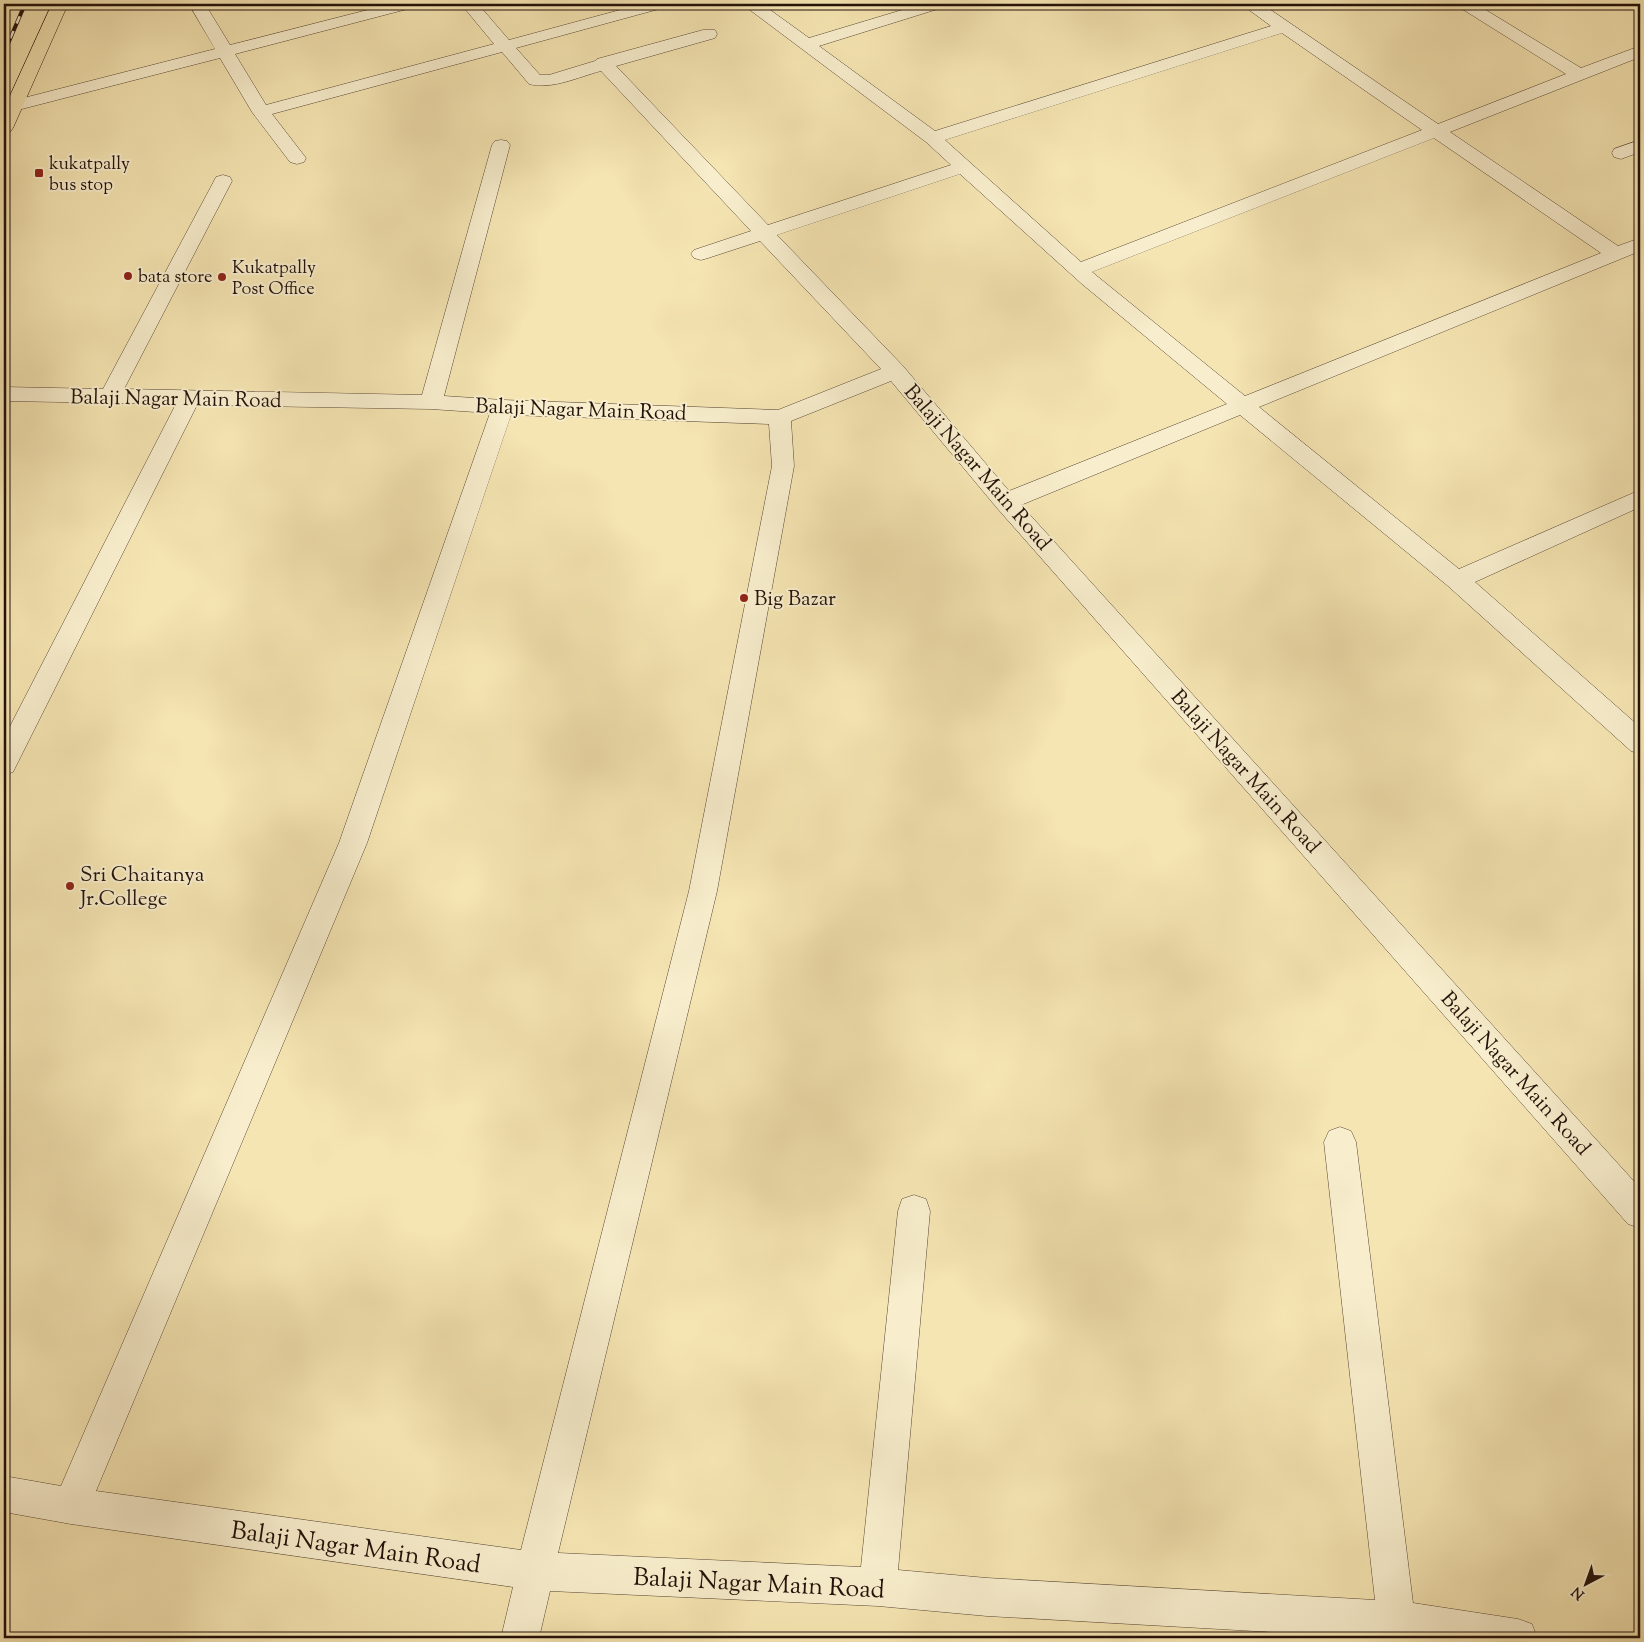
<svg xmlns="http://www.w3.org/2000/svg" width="1644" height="1642" font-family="'Sorts Mill Goudy',serif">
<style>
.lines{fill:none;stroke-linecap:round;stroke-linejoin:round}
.street-casing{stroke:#584634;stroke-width:1}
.highway-casing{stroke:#23110a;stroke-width:1}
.street{fill:#f8eecd;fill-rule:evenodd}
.highway{fill:#f5e5b2;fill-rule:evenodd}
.rail-casing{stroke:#23110a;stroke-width:4}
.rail{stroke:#f8eecd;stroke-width:2.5;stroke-dasharray:8;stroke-linecap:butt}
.poi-dot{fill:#8f2418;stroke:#f8eecd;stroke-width:2}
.labels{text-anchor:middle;stroke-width:4;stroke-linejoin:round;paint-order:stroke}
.far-poi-label{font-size:18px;fill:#23110a;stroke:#f8eecd;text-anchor:start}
.street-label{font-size:21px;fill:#23110a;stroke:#f8eecd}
.poi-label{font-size:21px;fill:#23110a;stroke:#f8eecd;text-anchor:start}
.near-street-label{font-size:25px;fill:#23110a;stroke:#f8eecd}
</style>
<rect width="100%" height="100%" fill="#f5e5b2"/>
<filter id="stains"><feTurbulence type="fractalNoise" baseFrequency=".004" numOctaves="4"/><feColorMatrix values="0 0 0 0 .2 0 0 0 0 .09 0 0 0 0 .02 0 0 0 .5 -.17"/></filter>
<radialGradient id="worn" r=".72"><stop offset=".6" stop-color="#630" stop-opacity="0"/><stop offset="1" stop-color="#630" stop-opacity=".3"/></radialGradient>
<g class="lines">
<defs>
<g id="street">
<path d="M189,4h16l25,41 161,-41h26l-2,3 -180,47 31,51 228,-61 -33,-40h17l31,36 133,-36h26l-2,3 -150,41 24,27h9l46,-14 2,-2 106,-29h12l2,4 -2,4 -99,28 152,159 183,-60 -25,-23 -180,-135 -2,-3h18l47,34 113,-34h24l-2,3 -125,39 116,85 336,-105 -26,-19 -2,-3h19l176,120 128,-50 -107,-67 -2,-3h19l105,64 59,-22v11l-190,75 168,114 22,-8v13l-381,156 200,162 181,-79v17l-165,75 165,145v27l-9,-3 -183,-165 -208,-171 -219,90 619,683v40l-12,-4 -631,-716 -106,-127 -100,40 3,45 -77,425 -159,662 303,14 37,-356 4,-12 12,-4 12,4 4,12 -32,359 89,8 388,22 -51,-458 5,-11 11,-4 11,4 5,11 57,461 105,16 14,5 5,14h-157l-393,-22 -109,-10 -328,-15 -11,47h-38l12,-51 -442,-63 -67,-12v-36l57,10 278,-643 151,-430 -59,-4 -234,-4 -184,367 -9,3v-37l172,-334 -172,-3v-14l99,2 111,-208 2,-4 7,-2 7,2 2,4 -108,208 298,6 70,-250 3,-4 6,-1 6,1 3,4 -66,251 59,4 275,10 103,-41 -121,-128 -52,17 -7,2 -7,-2 -3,-4 3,-4 57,-19 -150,-160c-23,6 -49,19 -72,13l-27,-32 -230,62 34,44 -2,4 -7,2 -7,-2 -38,-50 -32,-54 -206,53 -6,-1 -3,-4 3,-4 207,-53zM1282,33l140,97 -341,132 -136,-122zM1434,138l167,115 -356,143 -153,-124zM960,174l122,110 145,120 -218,87 -106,-125 -126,-131zM511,415l258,9 3,42 -83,425 -168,659 -425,-59 271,-648z"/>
<polygon points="1640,140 1640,152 1621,159 1614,157 1612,153 1614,149"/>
</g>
<polygon id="highway" points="52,4 68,4 13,128 10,132 4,133 4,109"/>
</defs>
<use href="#street" class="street-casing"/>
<use href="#highway" class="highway-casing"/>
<use href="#street" class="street"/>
<use href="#highway" class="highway"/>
<defs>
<g id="rail">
<polyline points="4,10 6,4"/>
<polyline points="4,53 25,4"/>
</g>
</defs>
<use href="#rail" class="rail-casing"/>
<use href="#rail" class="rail"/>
</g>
<g class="poi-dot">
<rect x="34" y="168" width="10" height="10" rx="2.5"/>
<circle cx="128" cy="276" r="5"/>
<circle cx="222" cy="277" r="5"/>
<circle cx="744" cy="598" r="5"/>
<circle cx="70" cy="886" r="5"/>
</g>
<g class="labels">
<g class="far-poi-label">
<text x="49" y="169">kukatpally<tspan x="49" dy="21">bus stop</tspan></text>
<text x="232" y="273">Kukatpally<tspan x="232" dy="21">Post Office</tspan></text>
<text x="138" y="282">bata store</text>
</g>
<g class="street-label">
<text transform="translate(176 398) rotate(1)" y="7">Balaji Nagar Main Road</text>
<text transform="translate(581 409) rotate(2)" y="7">Balaji Nagar Main Road</text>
<text transform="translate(978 467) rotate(49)" y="7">Balaji Nagar Main Road</text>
<text transform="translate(1246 771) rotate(48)" y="7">Balaji Nagar Main Road</text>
<text transform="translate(1516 1073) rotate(48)" y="7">Balaji Nagar Main Road</text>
</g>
<g class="poi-label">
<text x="754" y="605">Big Bazar</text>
<text x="80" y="881">Sri Chaitanya<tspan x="80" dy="24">Jr.College</tspan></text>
</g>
<g class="near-street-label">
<text transform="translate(356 1546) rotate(8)" y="9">Balaji Nagar Main Road</text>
<text transform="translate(759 1582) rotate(3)" y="9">Balaji Nagar Main Road</text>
</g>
</g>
<rect width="1644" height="1642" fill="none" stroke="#f5e5b2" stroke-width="20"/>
<rect x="5" y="5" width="1634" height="1632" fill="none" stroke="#23110a" stroke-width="2.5"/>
<rect x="10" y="10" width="1624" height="1622" fill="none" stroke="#23110a"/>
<g transform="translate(1586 1584) rotate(221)" stroke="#f8eecd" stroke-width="4" paint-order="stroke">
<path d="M0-4L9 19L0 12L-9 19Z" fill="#23110a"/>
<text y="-8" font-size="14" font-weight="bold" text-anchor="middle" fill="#23110a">N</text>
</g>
<rect width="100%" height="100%" filter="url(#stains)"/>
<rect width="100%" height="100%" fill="url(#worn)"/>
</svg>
